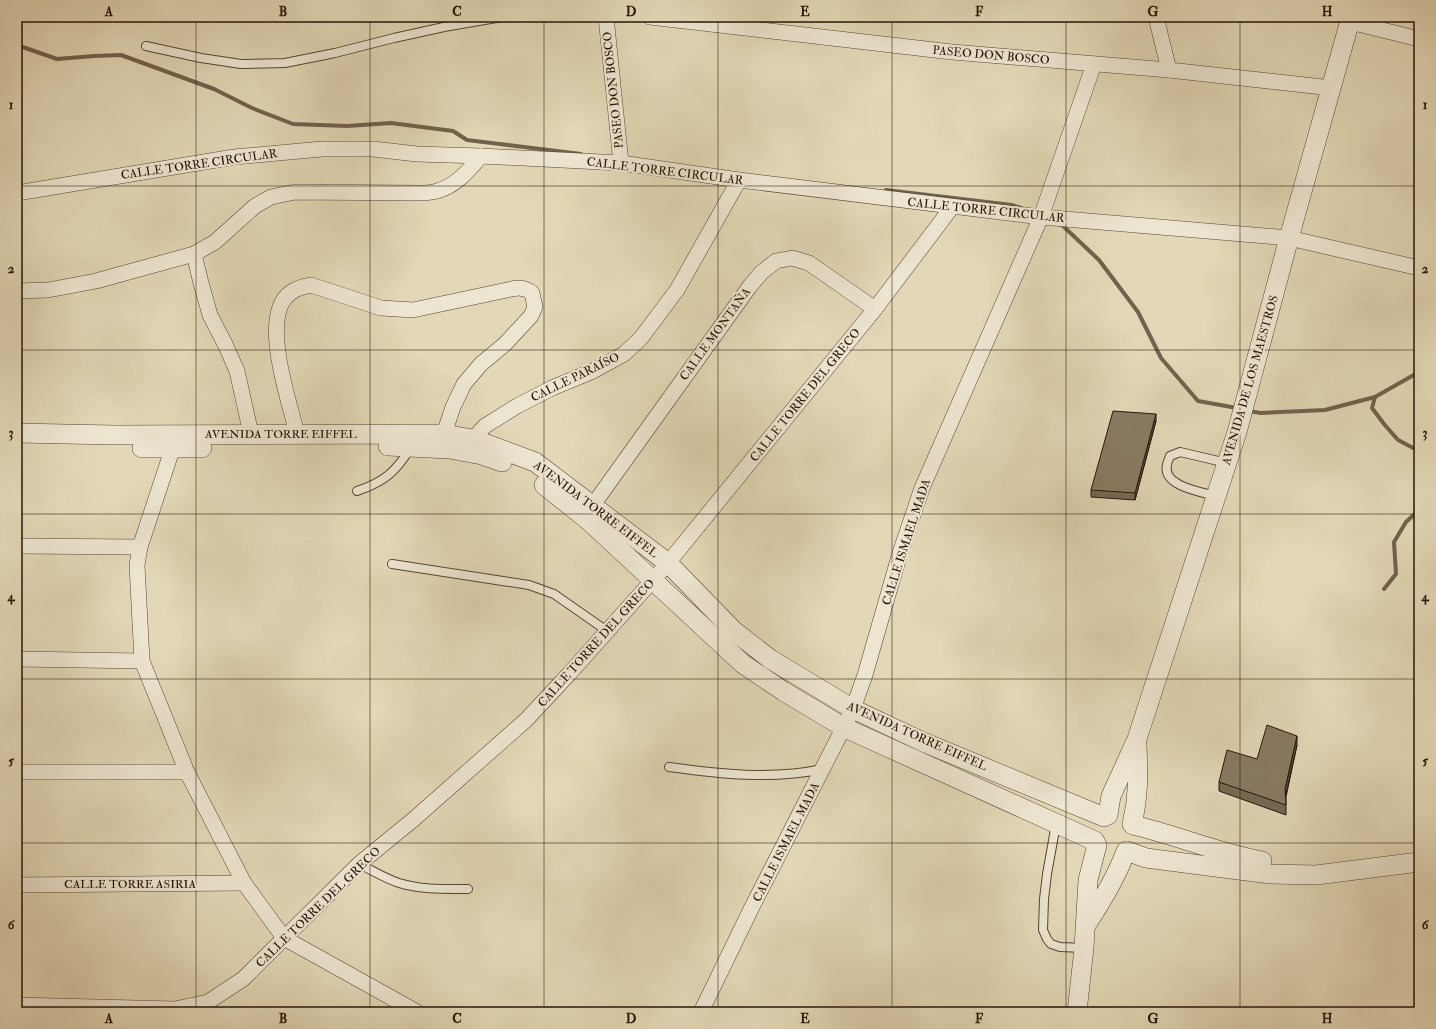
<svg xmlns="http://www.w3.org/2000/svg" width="1436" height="1029" font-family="'IM FELL Double Pica',serif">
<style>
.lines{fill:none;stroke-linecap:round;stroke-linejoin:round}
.stream{stroke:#71624d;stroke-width:4}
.service-casing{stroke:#564634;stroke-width:10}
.minor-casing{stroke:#564634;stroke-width:16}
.tertiary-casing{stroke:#564634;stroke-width:20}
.service{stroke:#ece5d0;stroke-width:8}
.minor{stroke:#ece5d0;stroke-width:15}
.tertiary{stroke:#ece5d0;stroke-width:19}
.wall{fill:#756954;stroke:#271508}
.shaded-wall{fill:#5f5545;stroke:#271508}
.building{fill:#887a62;stroke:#271508}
.grid{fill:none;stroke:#271508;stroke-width:1;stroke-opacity:0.55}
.labels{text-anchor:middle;stroke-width:4;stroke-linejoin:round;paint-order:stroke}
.street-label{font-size:12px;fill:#271508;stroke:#ece5d0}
.neatline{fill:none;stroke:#271508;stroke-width:1.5}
.grid-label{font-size:13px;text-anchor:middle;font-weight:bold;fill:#271508}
</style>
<rect width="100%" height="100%" fill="#e2d7b6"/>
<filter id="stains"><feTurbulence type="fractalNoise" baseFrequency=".005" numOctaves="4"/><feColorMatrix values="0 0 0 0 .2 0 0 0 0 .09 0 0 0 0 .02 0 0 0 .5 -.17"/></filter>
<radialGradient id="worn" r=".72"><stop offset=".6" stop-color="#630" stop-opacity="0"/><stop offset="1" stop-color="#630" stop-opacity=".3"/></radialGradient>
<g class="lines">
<g class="stream">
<polyline points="17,45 57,59 94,56 121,55 214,89 252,108 293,124 347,126 391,123 453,131 467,140 581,154"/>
<polyline points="886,190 1012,205 1021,208"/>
<polyline points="1059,224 1063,226 1099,260 1138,312 1161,358 1198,401 1237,408"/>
<polyline points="1419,372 1375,397 1372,408 1384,424 1398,440 1419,451"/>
<polyline points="1248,411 1261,413 1325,410 1375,397"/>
<polyline points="1384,589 1396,574 1394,542 1406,522 1419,510"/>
</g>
<defs>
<g id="service">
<polyline points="1339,17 1350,22"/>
<polyline points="146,46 201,58 241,64 285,63 335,53 394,38 444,27 502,17"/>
<path d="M357,491c27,-9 39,-19 54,-44"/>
<path d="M1216,496c-15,-4 -54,-10 -49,-31 0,-3 2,-6 3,-9l10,-4 47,11"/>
<polyline points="392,564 529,585 554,594 607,631"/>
<path d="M669,767c51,7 102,13 154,2"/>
<polyline points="1056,824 1047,874 1044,899 1043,930 1047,939 1051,944 1060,947 1084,948"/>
<path d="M359,864c13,6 27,15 40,19 23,7 46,6 69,6"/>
</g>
<g id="minor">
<polyline points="606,17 621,163"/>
<polyline points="650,17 952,52 1169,70 1332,88"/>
<polyline points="1156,17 1169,70"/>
<polyline points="1350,22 1419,39"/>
<polyline points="17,193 234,157 322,149 373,149 417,154 481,156 621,163 739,180 1041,217 1289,238 1419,268"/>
<polyline points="194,254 201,283 210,315 225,344 237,371 251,434"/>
<path d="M17,291l31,-1 48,-9 98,-27 21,-12 40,-36 16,-9 24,-5 123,1c6,0 13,0 19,-2 19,-5 32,-21 44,-35"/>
<path d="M297,434c-8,-34 -29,-94 -17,-127 5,-14 18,-20 31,-22l70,23 32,2 94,-20c9,-2 17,-4 25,3l3,14 -4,9 -26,28 -24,20 -17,20 -11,23 -9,27"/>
<polyline points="176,438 140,547 137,565 142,661 187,772 244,883 284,938 417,1012"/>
<polyline points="473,439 485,426 517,406 552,388 593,371 624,354 641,338 677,290 739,180"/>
<polyline points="593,505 750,286 762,272 776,261 792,258 809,263 875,309"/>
<polyline points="17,546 140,547"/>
<polyline points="17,659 142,661"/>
<polyline points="17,772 187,772"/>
<polyline points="17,885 244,883"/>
<polyline points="17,1005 175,1009 208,1002 243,979 359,864 414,819 526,720 569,674 668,563 875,309 952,207"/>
<polyline points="701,1012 752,907 853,709 865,675 900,553 922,488 1041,217 1094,64"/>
</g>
<g id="tertiary">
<polyline points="17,433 114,435 444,434 473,439 535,462 668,563 734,631 770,659 853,709 923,742 1104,817"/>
<polyline points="388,446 450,449 482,455 502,462"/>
<polyline points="142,448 202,448"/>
<polyline points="544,485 589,521 743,664 783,691 843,727 1095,841"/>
<polyline points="1108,815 1111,796 1137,739 1237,432 1289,238 1351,17"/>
<path d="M1132,824c7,-29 6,-50 5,-80"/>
<path d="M1133,825c43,10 85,28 129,36"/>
<polyline points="1127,851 1146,858 1270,874 1316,875 1419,862"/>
<path d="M1086,925c16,-24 30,-47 40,-74"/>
<polyline points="1077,1012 1084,948 1088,880 1097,845"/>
</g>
</defs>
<use href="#service" class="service-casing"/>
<use href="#minor" class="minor-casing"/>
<use href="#tertiary" class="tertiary-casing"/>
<use href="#service" class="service"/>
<use href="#minor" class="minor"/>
<use href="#tertiary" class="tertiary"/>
</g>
<g class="wall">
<polygon points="1156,421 1135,500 1091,497 1091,490"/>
<polygon points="1297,745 1286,797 1286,815 1219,791 1219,782 1257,759"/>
</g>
<g class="shaded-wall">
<polygon points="1156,414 1156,421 1135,500 1135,493"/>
<polygon points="1297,736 1297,745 1285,799 1285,789"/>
</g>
<g class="building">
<polygon points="1113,411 1156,414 1135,493 1091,490"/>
<polygon points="1267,725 1297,736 1285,789 1286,805 1219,782 1227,750 1257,759"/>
</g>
<path class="grid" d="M196,17v995M370,17v995M544,17v995M718,17v995M892,17v995M1066,17v995M1240,17v995M17,186h1402M17,350h1402M17,514h1402M17,679h1402M17,843h1402"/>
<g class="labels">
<g class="street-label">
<text transform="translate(991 55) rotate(5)" y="4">PASEO DON BOSCO</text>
<text transform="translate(613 90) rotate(-96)" y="4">PASEO DON BOSCO</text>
<text transform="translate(199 164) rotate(-8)" y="4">CALLE TORRE CIRCULAR</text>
<text transform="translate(665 171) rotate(7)" y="4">CALLE TORRE CIRCULAR</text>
<text transform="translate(986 210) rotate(6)" y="4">CALLE TORRE CIRCULAR</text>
<text transform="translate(715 334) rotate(-54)" y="4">CALLE MONTAÑA</text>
<text transform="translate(575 377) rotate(-26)" y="4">CALLE PARAÍSO</text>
<text transform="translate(1250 380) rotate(-74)" y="4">AVENIDA DE LOS MAESTROS</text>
<text transform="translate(805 395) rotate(-51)" y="4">CALLE TORRE DEL GRECO</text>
<text x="281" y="438">AVENIDA TORRE EIFFEL</text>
<text transform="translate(596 509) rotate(37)" y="4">AVENIDA TORRE EIFFEL</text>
<text transform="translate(906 542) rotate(-72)" y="4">CALLE ISMAEL MADA</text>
<text transform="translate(596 643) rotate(-48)" y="4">CALLE TORRE DEL GRECO</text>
<text transform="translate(917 736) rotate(24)" y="4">AVENIDA TORRE EIFFEL</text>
<text transform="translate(786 842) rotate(-63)" y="4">CALLE ISMAEL MADA</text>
<text x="130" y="888">CALLE TORRE ASIRIA</text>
<text transform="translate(318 907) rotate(-44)" y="4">CALLE TORRE DEL GRECO</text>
</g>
</g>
<rect width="1436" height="1029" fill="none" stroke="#e2d7b6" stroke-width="44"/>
<rect x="22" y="22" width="1392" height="985" class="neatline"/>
<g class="grid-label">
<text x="109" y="16">A</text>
<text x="283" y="16">B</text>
<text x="457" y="16">C</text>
<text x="631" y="16">D</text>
<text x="805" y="16">E</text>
<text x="979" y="16">F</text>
<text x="1153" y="16">G</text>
<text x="1327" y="16">H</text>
<text x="11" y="109">1</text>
<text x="1425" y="109">1</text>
<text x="11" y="273">2</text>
<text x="1425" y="273">2</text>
<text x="11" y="437">3</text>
<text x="1425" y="437">3</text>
<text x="11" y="601">4</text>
<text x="1425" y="601">4</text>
<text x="11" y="765">5</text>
<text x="1425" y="765">5</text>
<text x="11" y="929">6</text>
<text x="1425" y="929">6</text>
<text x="109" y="1023">A</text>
<text x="283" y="1023">B</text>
<text x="457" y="1023">C</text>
<text x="631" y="1023">D</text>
<text x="805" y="1023">E</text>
<text x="979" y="1023">F</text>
<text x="1153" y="1023">G</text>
<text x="1327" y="1023">H</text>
</g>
<rect width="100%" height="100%" filter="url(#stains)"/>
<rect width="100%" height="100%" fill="url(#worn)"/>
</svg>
